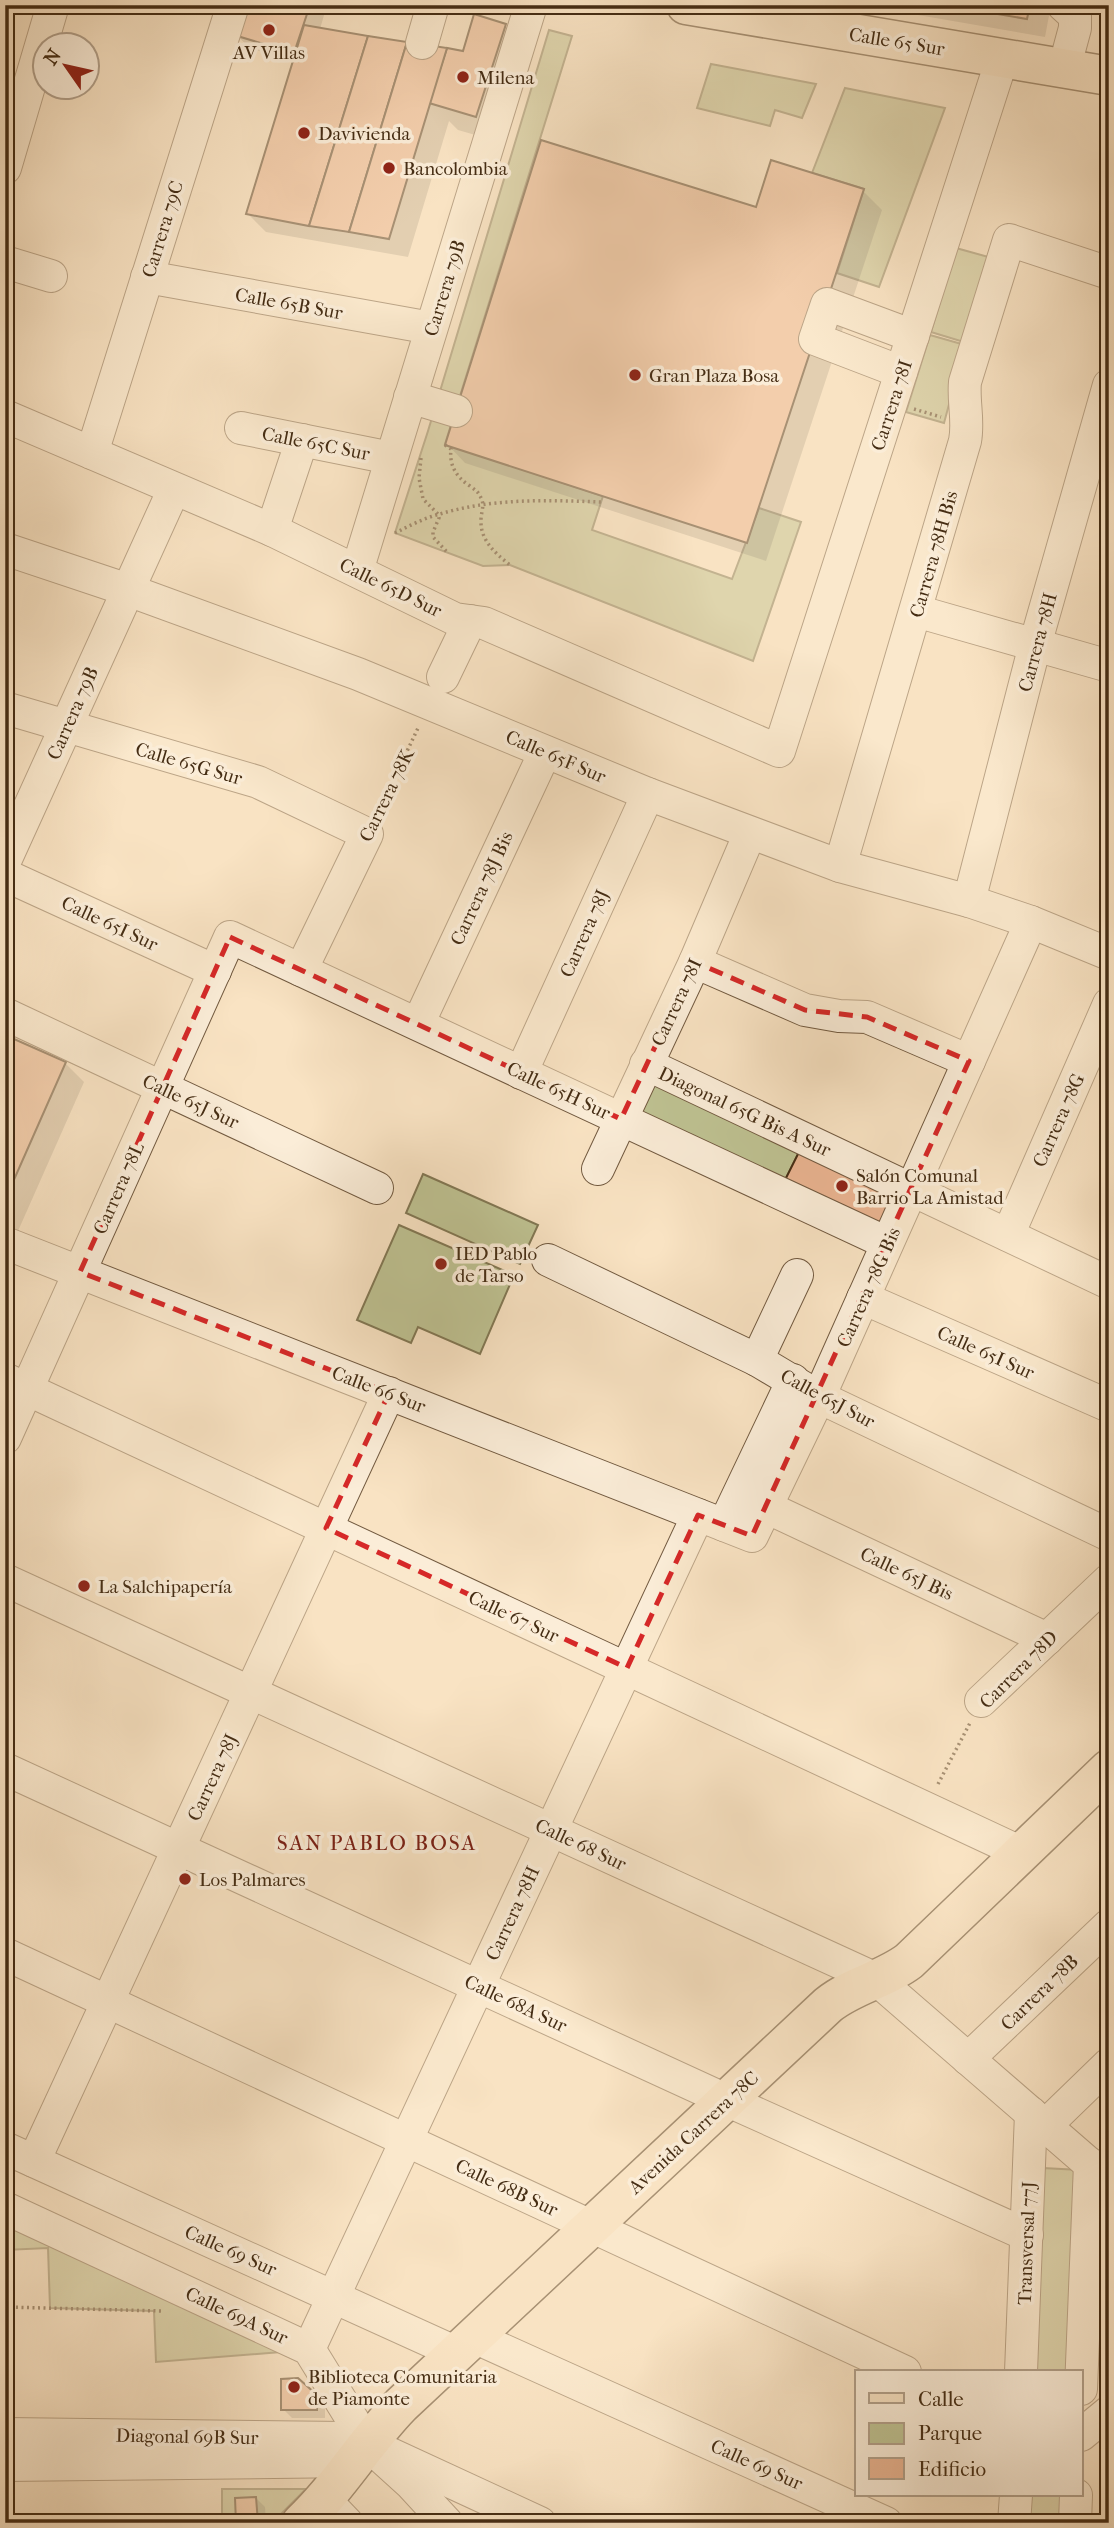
<svg xmlns="http://www.w3.org/2000/svg" width="1114" height="2528" font-family="'IM FELL French Canon',serif">
<style>
.green{fill:#bfc393;stroke:#827854;stroke-width:2}
.shadow{fill:#0003}
.building{fill:#eab491;stroke:#452d14;stroke-width:2}
.lines{fill:none;stroke-linecap:round;stroke-linejoin:round}
.minor-casing{stroke:#725a40;stroke-width:34}
.major-casing{stroke:#452d14;stroke-width:41}
.path{stroke:#452d14;stroke-width:3.5;stroke-dasharray:2 3.5;stroke-linecap:butt}
.minor{stroke:#fbedd8;stroke-width:32}
.major{stroke:#f9e3c3;stroke-width:38}
.marked{fill:none;stroke:#d62828;stroke-width:5;stroke-dasharray:14 9;stroke-linejoin:round}
.poi-dot{fill:#8f2418;stroke:#fbedd8;stroke-width:2.5}
.labels{text-anchor:middle;stroke-width:7;stroke-linejoin:round;paint-order:stroke}
.street-label{font-size:19px;fill:#452d14;stroke:#fbedd8}
.poi-label{font-size:19px;fill:#452d14;stroke:#fbedd8;text-anchor:start}
.neighbourhood-label{font-size:21px;letter-spacing:2px;fill:#7a1f14;stroke:#fbedd8}
</style>
<rect width="100%" height="100%" fill="#f9e3c3"/>
<filter id="stains"><feTurbulence type="fractalNoise" baseFrequency=".00286" numOctaves="4"/><feColorMatrix values="0 0 0 0 .2 0 0 0 0 .09 0 0 0 0 .02 0 0 0 .5 -.17"/></filter>
<radialGradient id="worn" r=".72"><stop offset=".6" stop-color="#630" stop-opacity="0"/><stop offset="1" stop-color="#630" stop-opacity=".3"/></radialGradient>
<g class="green">
<polygon points="549,30 572,36 445,444 603,496 592,530 732,579 759,508 801,522 753,661 510,565 483,566 395,533 428,431"/>
<polygon points="711,64 816,84 802,118 775,110 770,126 697,108"/>
<polygon points="845,88 945,108 879,287 837,273 864,189 812,173"/>
<polygon points="956,248 992,258 967,343 931,332"/>
<polygon points="930,335 965,345 944,423 906,412"/>
<polygon points="656,1077 802,1146 785,1180 640,1112"/>
<polygon points="423,1174 538,1225 520,1264 406,1213"/>
<polygon points="399,1225 514,1275 480,1354 418,1327 411,1343 357,1320"/>
<polygon points="1043,2168 1080,2170 1071,2372 1033,2372"/>
<polygon points="5,2219 281,2352 156,2362 154,2311 50,2308 48,2248 5,2250"/>
<polygon points="222,2489 306,2489 272,2523 222,2523"/>
<polygon points="1028,2495 1065,2495 1064,2523 1026,2523"/>
</g>
<g class="shadow">
<polygon points="245,5 327,5 320,29 464,53 505,25 532,52 503,143 458,130 449,121 408,257 266,232 248,214 294,62 250,48 236,35"/>
<polygon points="860,5 1051,5 1045,37"/>
<polygon points="863,191 882,210 766,561 465,463 447,444 757,209"/>
<polygon points="5,1037 65,1063 84,1082 14,1240 5,1236"/>
<polygon points="315,2396 325,2406 325,2418 292,2418 283,2409"/>
<polygon points="256,2498 265,2507 266,2523 237,2523"/>
</g>
<g class="building">
<polygon points="243,5 310,5 294,53 234,35"/>
<polygon points="945,5 1030,5 1027,19"/>
<polygon points="474,14 506,24 476,117 429,103 447,48 463,51"/>
<polygon points="304,25 368,36 309,226 246,214"/>
<polygon points="368,36 407,42 349,232 309,226"/>
<polygon points="407,42 447,48 389,239 349,232"/>
<polygon points="541,140 756,207 771,160 864,189 747,543 445,445"/>
<polygon points="5,1035 66,1062 5,1200"/>
<polygon points="802,1146 900,1192 883,1227 785,1180"/>
<polygon points="298,2378 317,2395 317,2410 281,2410 281,2379"/>
<polygon points="256,2497 258,2523 236,2523 235,2498"/>
</g>
<g class="lines">
<defs>
<g id="minor">
<polyline points="1063,5 1075,16 1075,28 1064,69"/>
<polyline points="422,43 433,5"/>
<polyline points="5,168 53,5"/>
<polyline points="5,262 51,276"/>
<polyline points="147,277 431,328"/>
<polyline points="901,372 815,339 827,304 913,336"/>
<polyline points="410,397 456,411"/>
<polyline points="5,416 272,530 455,619 484,623 779,751 1002,59"/>
<polyline points="241,428 391,458"/>
<polyline points="92,453 233,5"/>
<polyline points="272,530 302,440"/>
<polyline points="5,549 128,590 358,674 648,794 840,866 969,901 1031,922 1109,954"/>
<polyline points="357,571 531,5"/>
<polyline points="916,611 1109,666"/>
<polyline points="443,677 470,621"/>
<polyline points="5,708 258,782 367,834 301,970"/>
<polyline points="5,861 174,489"/>
<path d="M840,866l125,-425c4,-20 -2,-39 0,-59l44,-142 100,33"/>
<polyline points="5,875 215,971"/>
<polyline points="969,901 1035,645 1109,385"/>
<polyline points="695,962 805,1010 839,1016 867,1017 969,1061"/>
<polyline points="5,1014 377,1188"/>
<polyline points="418,1024 545,752"/>
<polyline points="646,1064 1109,1283"/>
<polyline points="521,1073 648,794"/>
<polyline points="598,1169 695,962 750,833"/>
<polyline points="1008,1235 1109,1004"/>
<polyline points="5,1243 752,1536 819,1397 1031,922"/>
<polyline points="548,1260 757,1360 819,1397 1109,1535"/>
<polyline points="863,1298 1109,1406"/>
<polyline points="757,1360 797,1275"/>
<polyline points="5,1379 1022,1853"/>
<polyline points="5,1438 230,937 887,1243"/>
<polyline points="766,1507 1047,1639"/>
<polyline points="724,1525 793,1380"/>
<polyline points="5,1580 876,1979 1109,2181"/>
<polyline points="981,1701 1109,1580"/>
<polyline points="5,1769 715,2095 1027,2235"/>
<polyline points="5,1954 905,2372"/>
<polyline points="968,2059 1109,1925"/>
<polyline points="1045,2126 1109,2064"/>
<polyline points="5,2148 457,2353"/>
<polyline points="34,2161 389,1393"/>
<polyline points="5,2208 309,2349 368,2445 411,2484 447,2523"/>
<polyline points="474,2337 886,2523"/>
<polyline points="309,2349 698,1515"/>
<polyline points="1021,2372 1031,2113"/>
<polyline points="1081,2389 1090,2164"/>
<polyline points="5,2434 346,2438 384,2451 540,2523"/>
<polyline points="1081,2435 1109,2412"/>
<polyline points="5,2465 355,2461"/>
<polyline points="324,2499 347,2523"/>
<polyline points="1014,2523 1016,2495"/>
<polyline points="1075,2523 1076,2495"/>
</g>
<g id="major">
<polyline points="686,5 1109,76"/>
<path d="M301,2523c38,-36 64,-81 100,-118l427,-400c25,-20 56,-25 81,-44l200,-192"/>
</g>
</defs>
<use href="#minor" class="minor-casing"/>
<use href="#major" class="major-casing"/>
<g class="path">
<polyline points="914,409 941,417"/>
<path d="M445,445l6,4c-2,16 5,28 19,37 5,4 9,6 11,12 4,7 0,14 0,22 -1,20 14,33 29,45"/>
<polyline points="421,458 419,478 423,499 438,514 439,518 433,532 433,537 447,552"/>
<path d="M395,533c14,-7 29,-15 45,-19 53,-16 107,-14 161,-12"/>
<polyline points="379,810 419,726"/>
<polyline points="938,1784 970,1723"/>
<polyline points="5,2307 161,2311"/>
</g>
<use href="#minor" class="minor"/>
<use href="#major" class="major"/>
</g>
<path d="M0 0H1114V2528H0ZM230,937l391,182 74,-157 110,48 62,7 102,44 -217,475 -54,-21 -71,153 -301,-140 63,-135 -309,-121z" fill="#f9e3c3" fill-opacity=".55" fill-rule="evenodd"/>
<path class="marked" d="M230,937l391,182 74,-157 110,48 62,7 102,44 -217,475 -54,-21 -71,153 -301,-140 63,-135 -309,-121z"/>
<g class="poi-dot">
<circle cx="269" cy="30" r="7"/>
<circle cx="463" cy="77" r="7"/>
<circle cx="304" cy="133" r="7"/>
<circle cx="389" cy="168" r="7"/>
<circle cx="635" cy="375" r="7"/>
<circle cx="842" cy="1186" r="7"/>
<circle cx="441" cy="1264" r="7"/>
<circle cx="84" cy="1586" r="7"/>
<circle cx="185" cy="1879" r="7"/>
<circle cx="294" cy="2387" r="7"/>
</g>
<g class="labels">
<g class="street-label">
<text transform="translate(897 41) rotate(9)" y="7">Calle 65 Sur</text>
<text transform="translate(162 229) rotate(-73)" y="7">Carrera 79C</text>
<text transform="translate(444 288) rotate(-73)" y="7">Carrera 79B</text>
<text transform="translate(289 303) rotate(10)" y="7">Calle 65B Sur</text>
<text transform="translate(891 405) rotate(-72)" y="7">Carrera 78I</text>
<text transform="translate(316 443) rotate(11)" y="7">Calle 65C Sur</text>
<text transform="translate(933 554) rotate(-74)" y="7">Carrera 78H Bis</text>
<text transform="translate(391 587) rotate(26)" y="7">Calle 65D Sur</text>
<text transform="translate(1037 642) rotate(-75)" y="7">Carrera 78H</text>
<text transform="translate(72 713) rotate(-66)" y="7">Carrera 79B</text>
<text transform="translate(556 756) rotate(23)" y="7">Calle 65F Sur</text>
<text transform="translate(189 763) rotate(16)" y="7">Calle 65G Sur</text>
<text transform="translate(386 795) rotate(-64)" y="7">Carrera 78K</text>
<text transform="translate(481 888) rotate(-65)" y="7">Carrera 78J Bis</text>
<text transform="translate(110 923) rotate(25)" y="7">Calle 65I Sur</text>
<text transform="translate(584 933) rotate(-66)" y="7">Carrera 78J</text>
<text transform="translate(676 1002) rotate(-65)" y="7">Carrera 78I</text>
<text transform="translate(559 1090) rotate(25)" y="7">Calle 65H Sur</text>
<text transform="translate(191 1101) rotate(25)" y="7">Calle 65J Sur</text>
<text transform="translate(745 1111) rotate(25)" y="7">Diagonal 65G Bis A Sur</text>
<text transform="translate(1058 1120) rotate(-66)" y="7">Carrera 78G</text>
<text transform="translate(118 1188) rotate(-66)" y="7">Carrera 78L</text>
<text transform="translate(868 1287) rotate(-66)" y="7">Carrera 78G Bis</text>
<text transform="translate(986 1352) rotate(24)" y="7">Calle 65I Sur</text>
<text transform="translate(379 1389) rotate(21)" y="7">Calle 66 Sur</text>
<text transform="translate(828 1398) rotate(28)" y="7">Calle 65J Sur</text>
<text transform="translate(907 1573) rotate(25)" y="7">Calle 65J Bis</text>
<text transform="translate(514 1616) rotate(25)" y="7">Calle 67 Sur</text>
<text transform="translate(1018 1669) rotate(-45)" y="7">Carrera 78D</text>
<text transform="translate(212 1777) rotate(-65)" y="7">Carrera 78J</text>
<text transform="translate(581 1844) rotate(25)" y="7">Calle 68 Sur</text>
<text transform="translate(512 1913) rotate(-65)" y="7">Carrera 78H</text>
<text transform="translate(1039 1992) rotate(-44)" y="7">Carrera 78B</text>
<text transform="translate(516 2003) rotate(25)" y="7">Calle 68A Sur</text>
<text transform="translate(693 2132) rotate(-43)" y="7">Avenida Carrera 78C</text>
<text transform="translate(507 2187) rotate(25)" y="7">Calle 68B Sur</text>
<text transform="translate(1026 2243) rotate(-88)" y="7">Transversal 77J</text>
<text transform="translate(231 2250) rotate(24)" y="7">Calle 69 Sur</text>
<text transform="translate(237 2315) rotate(25)" y="7">Calle 69A Sur</text>
<text transform="translate(187 2436) rotate(1)" y="7">Diagonal 69B Sur</text>
<text transform="translate(757 2464) rotate(24)" y="7">Calle 69 Sur</text>
</g>
<g class="poi-label">
<text x="269" y="59" text-anchor="middle">AV Villas</text>
<text x="477" y="84">Milena</text>
<text x="318" y="140">Davivienda</text>
<text x="403" y="175">Bancolombia</text>
<text x="649" y="382">Gran Plaza Bosa</text>
<text x="856" y="1182">Salón Comunal<tspan x="856" dy="22">Barrio La Amistad</tspan></text>
<text x="455" y="1260">IED Pablo<tspan x="455" dy="22">de Tarso</tspan></text>
<text x="98" y="1593">La Salchipapería</text>
<text x="199" y="1886">Los Palmares</text>
<text x="308" y="2383">Biblioteca Comunitaria<tspan x="308" dy="22">de Piamonte</tspan></text>
</g>
<g class="neighbourhood-label">
<text x="377" y="1850">SAN PABLO BOSA</text>
</g>
</g>
<rect width="1114" height="2528" fill="none" stroke="#f9e3c3" stroke-width="28"/>
<rect x="7" y="7" width="1100" height="2514" fill="none" stroke="#452d14" stroke-width="3.5"/>
<rect x="14" y="14" width="1086" height="2500" fill="none" stroke="#452d14" stroke-width="2"/>
<rect x="855" y="2370" width="228" height="126" fill="#fbedd8" stroke="#b2a08a" stroke-width="2"/>
<rect x="869" y="2393" width="35" height="10" fill="#f9e3c3" stroke="#b2a08a" stroke-width="2"/>
<text x="918" y="2406" font-size="21" fill="#452d14">Calle</text>
<rect x="869" y="2423" width="35" height="21" fill="#bfc393" stroke="#b2a08a" stroke-width="2"/>
<text x="918" y="2440" font-size="21" fill="#452d14">Parque</text>
<rect x="869" y="2458" width="35" height="21" fill="#eab491" stroke="#b2a08a" stroke-width="2"/>
<text x="918" y="2476" font-size="21" fill="#452d14">Edificio</text>
<g transform="translate(66 66) rotate(304)"><circle r="33" fill="#fbedd8" stroke="#b2a08a" stroke-width="2"/>
<path d="M0-5L12 26L0 18L-12 26Z" fill="#8f2418"/>
<text y="-10" font-size="19" font-weight="bold" text-anchor="middle" fill="#452d14">N</text>
</g>
<rect width="100%" height="100%" filter="url(#stains)"/>
<rect width="100%" height="100%" fill="url(#worn)"/>
</svg>
